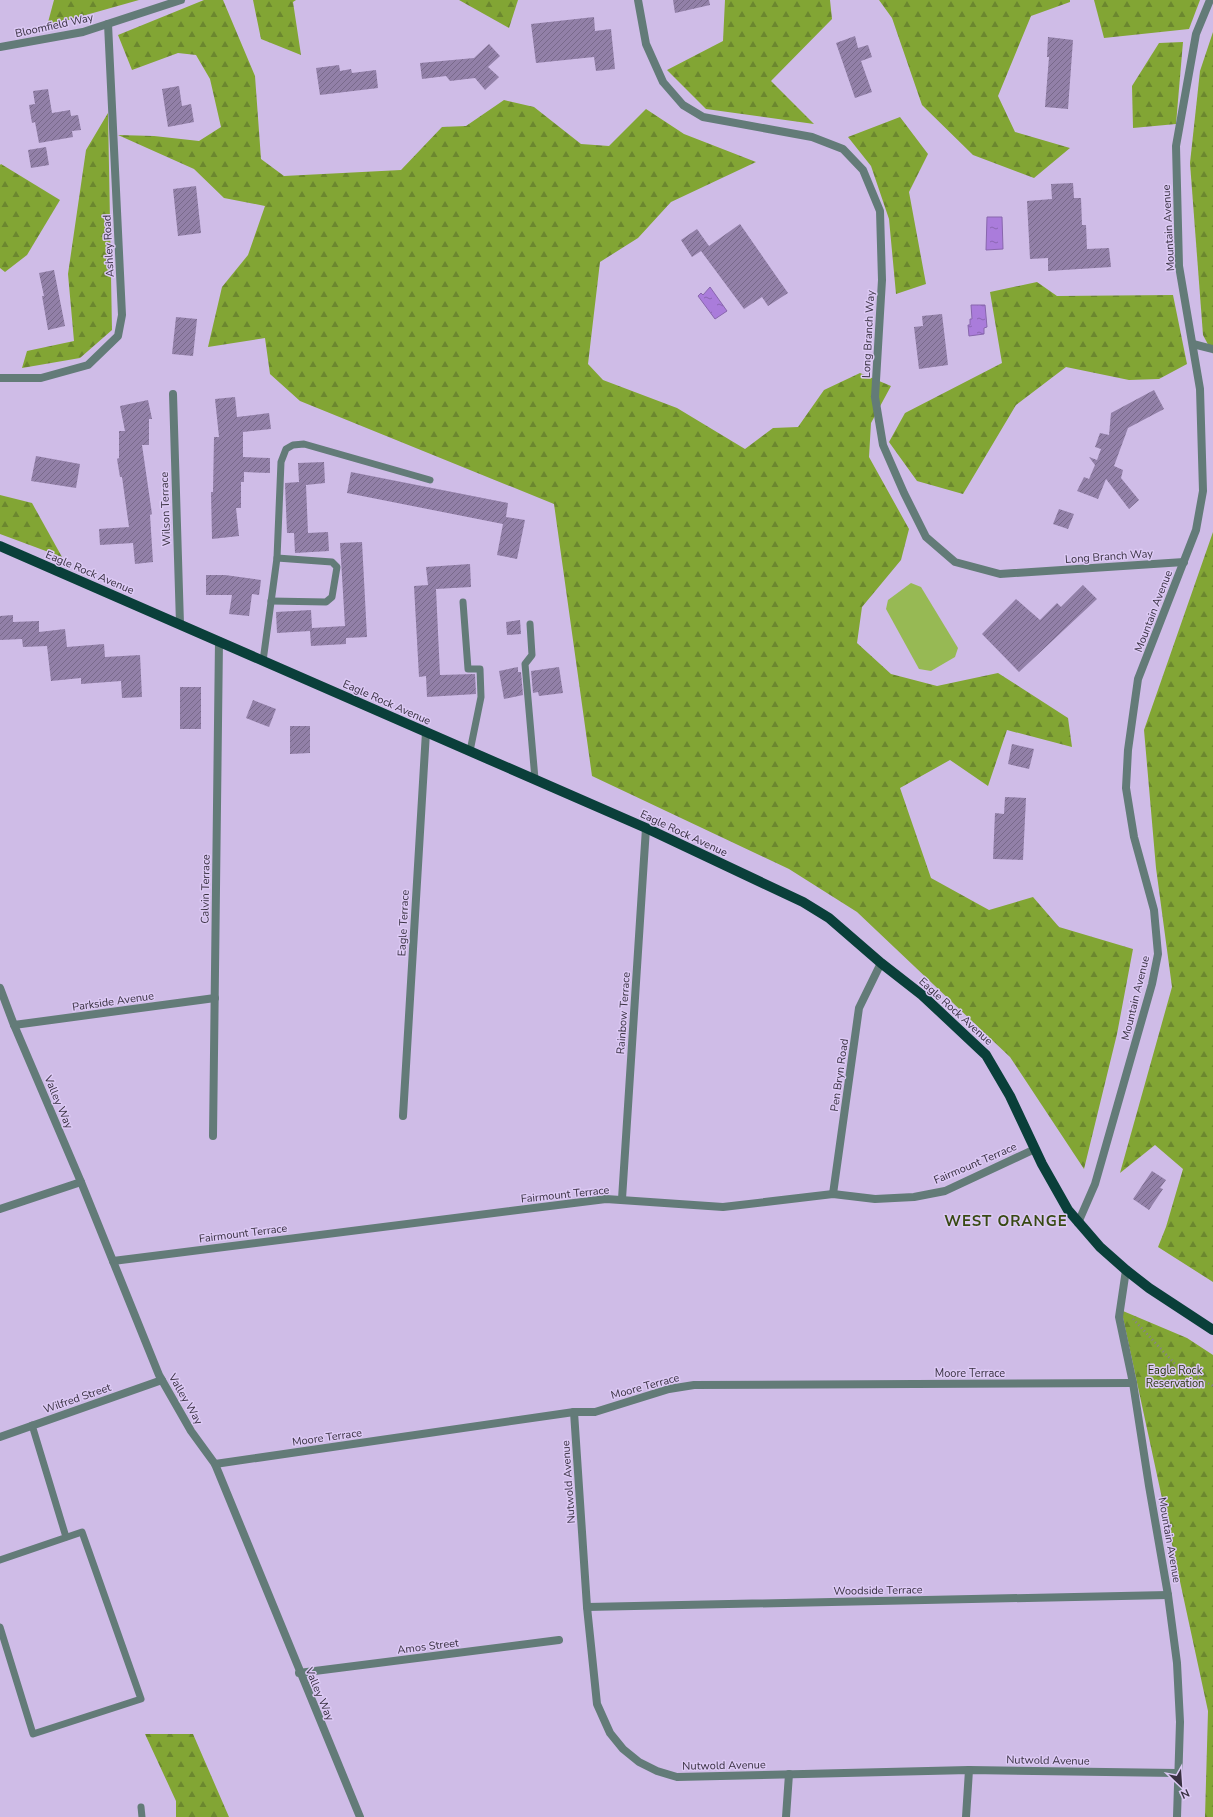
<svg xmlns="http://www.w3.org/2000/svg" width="1213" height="1817" font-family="'Nunito Sans',sans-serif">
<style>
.forest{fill:url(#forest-firs)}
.green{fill:#97b954}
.water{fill:url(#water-ripples);stroke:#8866ad}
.building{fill:url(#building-hatch)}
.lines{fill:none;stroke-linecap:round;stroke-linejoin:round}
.path{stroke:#887b99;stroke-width:2.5;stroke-dasharray:1 3;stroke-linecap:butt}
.service{stroke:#637b78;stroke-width:7}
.minor{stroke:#637b78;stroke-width:8}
.tertiary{stroke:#637b78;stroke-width:8}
.primary{stroke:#0a3f3a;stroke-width:10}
.labels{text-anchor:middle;stroke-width:3;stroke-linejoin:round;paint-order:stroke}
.street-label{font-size:11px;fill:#393142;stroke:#dcc9f4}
.park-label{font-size:11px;fill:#2a380b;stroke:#dcc9f4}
.district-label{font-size:15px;font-weight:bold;letter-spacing:1px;fill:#384913;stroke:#dcc9f4}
</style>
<defs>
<pattern id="forest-firs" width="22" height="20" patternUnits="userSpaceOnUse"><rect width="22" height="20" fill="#82a534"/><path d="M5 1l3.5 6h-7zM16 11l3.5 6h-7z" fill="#6b872e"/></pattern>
<pattern id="water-ripples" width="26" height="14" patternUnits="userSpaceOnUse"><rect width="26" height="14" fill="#aa7cdb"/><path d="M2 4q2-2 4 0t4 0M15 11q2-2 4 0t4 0" fill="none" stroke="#8b66b3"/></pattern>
<pattern id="building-hatch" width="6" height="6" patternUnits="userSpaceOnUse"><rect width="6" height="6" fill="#9280a8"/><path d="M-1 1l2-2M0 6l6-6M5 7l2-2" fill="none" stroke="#78698a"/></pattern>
</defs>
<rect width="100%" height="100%" fill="#cfbce7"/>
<g class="forest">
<polygon points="54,0 139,0 47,26"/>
<polygon points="204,0 223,0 255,76 261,159 284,176 401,170 442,127 466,126 504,100 534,107 581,144 609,146 646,109 684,134 756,162 671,202 638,238 600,262 588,364 603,380 677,408 745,449 773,428 798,427 824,390 860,373 891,386 871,423 869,457 909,529 901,560 862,607 857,643 891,674 937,686 998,673 1068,718 1072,747 1007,730 988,786 950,760 900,788 931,878 989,910 1033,897 1059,927 1133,949 1117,1034 1084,1169 1010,1057 857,912 789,869 592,776 554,504 300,401 270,374 265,338 208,347 222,287 248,255 265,206 224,198 194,169 118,135 154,136 199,141 221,127 210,79 196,55 178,53 132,70 118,35"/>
<polygon points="253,0 296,0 293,2 301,55 261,39"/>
<polygon points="459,0 518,0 509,28"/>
<polygon points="725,0 830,0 832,19 771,81 814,124 706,109 667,70 723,41"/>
<polygon points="879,0 1070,0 1070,2 1031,16 998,96 1015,132 1070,148 1034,178 973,155 922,105 892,18"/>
<polygon points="1094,0 1200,0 1189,29 1104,38"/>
<polygon points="1213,32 1213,354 1203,335 1190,163 1200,71"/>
<polygon points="1183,42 1176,124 1133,128 1132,86 1159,43"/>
<polygon points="108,113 112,330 80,358 22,368 27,351 74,341 68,274 86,150"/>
<polygon points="900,117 928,154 909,192 926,284 896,294 889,219 871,166 848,137"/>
<polygon points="1,164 60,200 27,255 5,272 0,268 0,165"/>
<polygon points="1037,282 1057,296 1173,295 1187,364 1159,379 1129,380 1066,367 1016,405 963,494 917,481 889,442 905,413 1002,363 990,292"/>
<polygon points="0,495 32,503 62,557 0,534"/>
<polygon points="1213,532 1213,1282 1158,1247 1166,1227 1183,1169 1155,1145 1120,1173 1172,987 1156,868 1144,730"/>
<polygon points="1123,1311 1187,1338 1213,1355 1213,1817 1205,1817 1208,1711 1122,1313"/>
<polygon points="145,1734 193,1734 229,1817 176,1817 176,1801"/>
</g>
<polygon class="green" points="911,583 921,587 958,648 955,657 931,671 919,669 886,609 888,600"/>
<g class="water">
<polygon points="987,217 1002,217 1003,249 986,250"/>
<polygon points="710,287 727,311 715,319 698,296 701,293 703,295"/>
<polygon points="971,305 985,305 987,327 984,328 984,334 969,336 968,325 970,325 970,319 972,319"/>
</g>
<g class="building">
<polygon points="673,0 709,0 710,5 675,13"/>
<polygon points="594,17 595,31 611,29 615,69 596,71 594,57 536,63 531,24"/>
<polygon points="855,36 858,48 868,45 872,57 861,61 872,92 855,98 836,43"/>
<polygon points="1048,37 1073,40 1068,109 1045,107 1049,57 1047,57"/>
<polygon points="489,44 500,56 488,67 499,77 485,90 475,78 450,81 446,76 422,79 420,63 474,58"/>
<polygon points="339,65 340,71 351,69 352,73 376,70 378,88 320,95 316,68"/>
<polygon points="179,86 182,106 191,104 194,122 168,127 162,89"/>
<polygon points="48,89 52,113 70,110 71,116 78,115 81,130 72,131 73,137 39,143 35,122 32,123 29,105 35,104 33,91"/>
<polygon points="46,147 49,165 31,168 28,150"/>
<polygon points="1073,183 1074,198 1081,198 1082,225 1086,225 1087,249 1109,248 1111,267 1048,271 1048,258 1030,259 1027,201 1052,199 1051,184"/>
<polygon points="196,186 201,233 178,236 173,189"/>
<polygon points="740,224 788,293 768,306 762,297 744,309 701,251 692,257 681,240 697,229 709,246"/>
<polygon points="54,270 65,326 48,330 42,296 44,296 39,273"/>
<polygon points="942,314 948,365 919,369 914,327 923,326 922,316"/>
<polygon points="176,317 197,319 193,356 172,354"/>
<polygon points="1154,390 1164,409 1128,428 1114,466 1123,470 1121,478 1139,500 1129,509 1106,479 1098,499 1077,491 1084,477 1089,479 1095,465 1089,457 1097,460 1101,449 1095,447 1100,433 1109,435 1111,413"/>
<polygon points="235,397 237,417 269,413 271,429 243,432 243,457 270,458 270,473 244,472 244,482 241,482 241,508 236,508 239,536 212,539 211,492 213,492 214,437 219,437 215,399"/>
<polygon points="148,400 152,419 149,419 149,445 142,445 152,514 150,515 153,562 135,564 133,543 100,545 99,529 129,527 122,477 120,477 117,459 119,458 119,431 125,431 120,406"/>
<polygon points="36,456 80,464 76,488 31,481"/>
<polygon points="324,462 325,483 306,485 308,533 328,532 329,551 295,553 294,533 287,533 285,483 299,482 298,463"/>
<polygon points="351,472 508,503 506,517 525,520 517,559 497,555 503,524 347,493"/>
<polygon points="1059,509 1074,514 1068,529 1053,524"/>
<polygon points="362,542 367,637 346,638 346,644 311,646 310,631 277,633 276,612 311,610 312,628 345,626 340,543"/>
<polygon points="470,564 471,587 436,589 440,675 475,674 476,694 427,697 426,676 419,677 414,586 428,585 426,567"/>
<polygon points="206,575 225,575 261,580 259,595 252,594 249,616 229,614 232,595 206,595"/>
<polygon points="1083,585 1097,599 1019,672 982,634 1016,599 1040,620 1057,603 1061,607"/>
<polygon points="13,615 13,622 39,621 39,632 65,629 67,647 104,644 105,657 140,655 142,697 122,698 121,681 81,684 81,678 51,681 47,646 23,647 22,639 0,640 0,616"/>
<polygon points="520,620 521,634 507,635 506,622"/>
<polygon points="518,667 518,672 521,672 523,695 504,699 499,671"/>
<polygon points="559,667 563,693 539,696 538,692 533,693 531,671"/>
<rect x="180" y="687" width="21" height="42"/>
<polygon points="253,700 276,709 269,727 246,718"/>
<polygon points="290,726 310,726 310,753 290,754"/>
<polygon points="1012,744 1034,749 1029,769 1008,764"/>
<polygon points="1005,797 1026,798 1023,860 993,859 995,813 1004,814"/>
<polygon points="1152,1171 1166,1180 1160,1188 1163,1189 1149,1210 1133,1199"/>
</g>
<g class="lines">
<polyline class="path" points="1133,1319 1176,1365 1213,1386"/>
<g class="service">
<polyline points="271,601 326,602 332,597 337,567 332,562 277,558"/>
<polyline points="463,602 468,669 480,669 481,697 470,751"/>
<polyline points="530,624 532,655 525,664 535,779"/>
<polyline points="263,661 277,558 281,462 286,449 293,445 304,444 430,480"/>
<polyline points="32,1425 66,1537"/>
<polyline points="0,1560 82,1532 141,1699 33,1734 0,1627"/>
<polyline points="141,1807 142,1817"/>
</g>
<g class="minor">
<polyline points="638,0 646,44 663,82 683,105 703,117 812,137 843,149 863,170 880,211 882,280 875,397 883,445 904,493 926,537 955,562 1000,574 1184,562"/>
<polyline points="0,47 83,32 181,0"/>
<polyline points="1193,344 1213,349"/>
<polyline points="0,378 41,378 88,365 118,336 122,315 108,24"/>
<polyline points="173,394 180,624"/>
<polyline points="14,1025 215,998"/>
<polyline points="403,1116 426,732"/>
<polyline points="213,1136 219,641"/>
<polyline points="833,1194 859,1008 881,963"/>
<polyline points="622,1199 646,828"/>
<polyline points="0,1209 81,1182"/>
<polyline points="1078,1223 1095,1184 1152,984 1158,954 1154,910 1134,837 1126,788 1128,750 1138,679 1196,530 1203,491 1200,389 1179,266 1176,146 1196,34 1210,0"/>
<polyline points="113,1261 606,1199 723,1207 833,1194 875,1199 914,1197 945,1191 1035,1149"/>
<polyline points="1126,1270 1119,1317 1133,1383 1149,1486 1168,1595 1177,1663 1180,1722 1177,1817"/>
<polyline points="574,1412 587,1607 597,1704 610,1733 623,1749 639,1762 657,1771 677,1777 969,1770 1177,1773"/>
<polyline points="0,1437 162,1380"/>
<polyline points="215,1464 574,1412 595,1412 669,1389 694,1385 1133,1383"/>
<polyline points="587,1607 1168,1595"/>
<polyline points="299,1673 559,1640"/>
<polyline points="786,1817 789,1774"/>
<polyline points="966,1817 969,1770"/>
</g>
<polyline class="tertiary" points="0,988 14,1025 81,1182 159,1375 191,1431 215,1464 360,1817"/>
<polyline class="primary" points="0,546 646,828 803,902 829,918 881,963 922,995 986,1055 1010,1096 1042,1164 1068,1210 1100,1247 1126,1270 1149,1288 1213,1330"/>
</g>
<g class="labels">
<g class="street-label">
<text transform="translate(54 25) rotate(-12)" y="4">Bloomfield Way</text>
<text transform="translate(1168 228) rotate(-93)" y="4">Mountain Avenue</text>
<text transform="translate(108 246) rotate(-93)" y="4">Ashley Road</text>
<text transform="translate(868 334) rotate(-87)" y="4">Long Branch Way</text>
<text transform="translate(165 509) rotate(-92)" y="4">Wilson Terrace</text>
<text transform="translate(1109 556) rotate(-4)" y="4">Long Branch Way</text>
<text transform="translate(90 572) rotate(23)" y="4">Eagle Rock Avenue</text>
<text transform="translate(1153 611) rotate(-69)" y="4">Mountain Avenue</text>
<text transform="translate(387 702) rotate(24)" y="4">Eagle Rock Avenue</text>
<text transform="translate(684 833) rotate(25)" y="4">Eagle Rock Avenue</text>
<text transform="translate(205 889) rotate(-89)" y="4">Calvin Terrace</text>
<text transform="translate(403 923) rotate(-87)" y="4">Eagle Terrace</text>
<text transform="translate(1135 998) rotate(-76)" y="4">Mountain Avenue</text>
<text transform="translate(113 1001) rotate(-8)" y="4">Parkside Avenue</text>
<text transform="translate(956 1011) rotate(42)" y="4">Eagle Rock Avenue</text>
<text transform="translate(623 1013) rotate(-86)" y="4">Rainbow Terrace</text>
<text transform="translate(839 1075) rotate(-82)" y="4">Pen Bryn Road</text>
<text transform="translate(59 1102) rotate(67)" y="4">Valley Way</text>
<text transform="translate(975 1163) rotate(-23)" y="4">Fairmount Terrace</text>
<text transform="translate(565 1194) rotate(-6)" y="4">Fairmount Terrace</text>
<text transform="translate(243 1233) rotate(-7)" y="4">Fairmount Terrace</text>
<text x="970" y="1377">Moore Terrace</text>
<text transform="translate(645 1386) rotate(-15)" y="4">Moore Terrace</text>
<text transform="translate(77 1398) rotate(-19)" y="4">Wilfred Street</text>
<text transform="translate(186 1399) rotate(60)" y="4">Valley Way</text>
<text transform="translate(327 1437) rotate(-8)" y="4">Moore Terrace</text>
<text transform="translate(568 1482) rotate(-94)" y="4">Nutwold Avenue</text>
<text transform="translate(1170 1540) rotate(80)" y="4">Mountain Avenue</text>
<text transform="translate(878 1590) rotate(-1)" y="4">Woodside Terrace</text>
<text transform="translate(428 1646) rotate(-7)" y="4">Amos Street</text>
<text transform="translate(320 1694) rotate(67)" y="4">Valley Way</text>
<text transform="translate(1048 1760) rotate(1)" y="4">Nutwold Avenue</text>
<text transform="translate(724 1765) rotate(-1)" y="4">Nutwold Avenue</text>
</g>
<g class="park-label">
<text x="1175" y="1374">Eagle Rock<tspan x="1175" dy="13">Reservation</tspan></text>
</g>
<g class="district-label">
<text x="1006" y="1226">WEST ORANGE</text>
</g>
</g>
<g transform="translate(1181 1785) rotate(155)" stroke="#dcc9f4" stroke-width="3" paint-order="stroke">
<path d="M0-3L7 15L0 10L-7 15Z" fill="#393142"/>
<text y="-6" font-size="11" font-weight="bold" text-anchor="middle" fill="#393142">N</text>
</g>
</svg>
